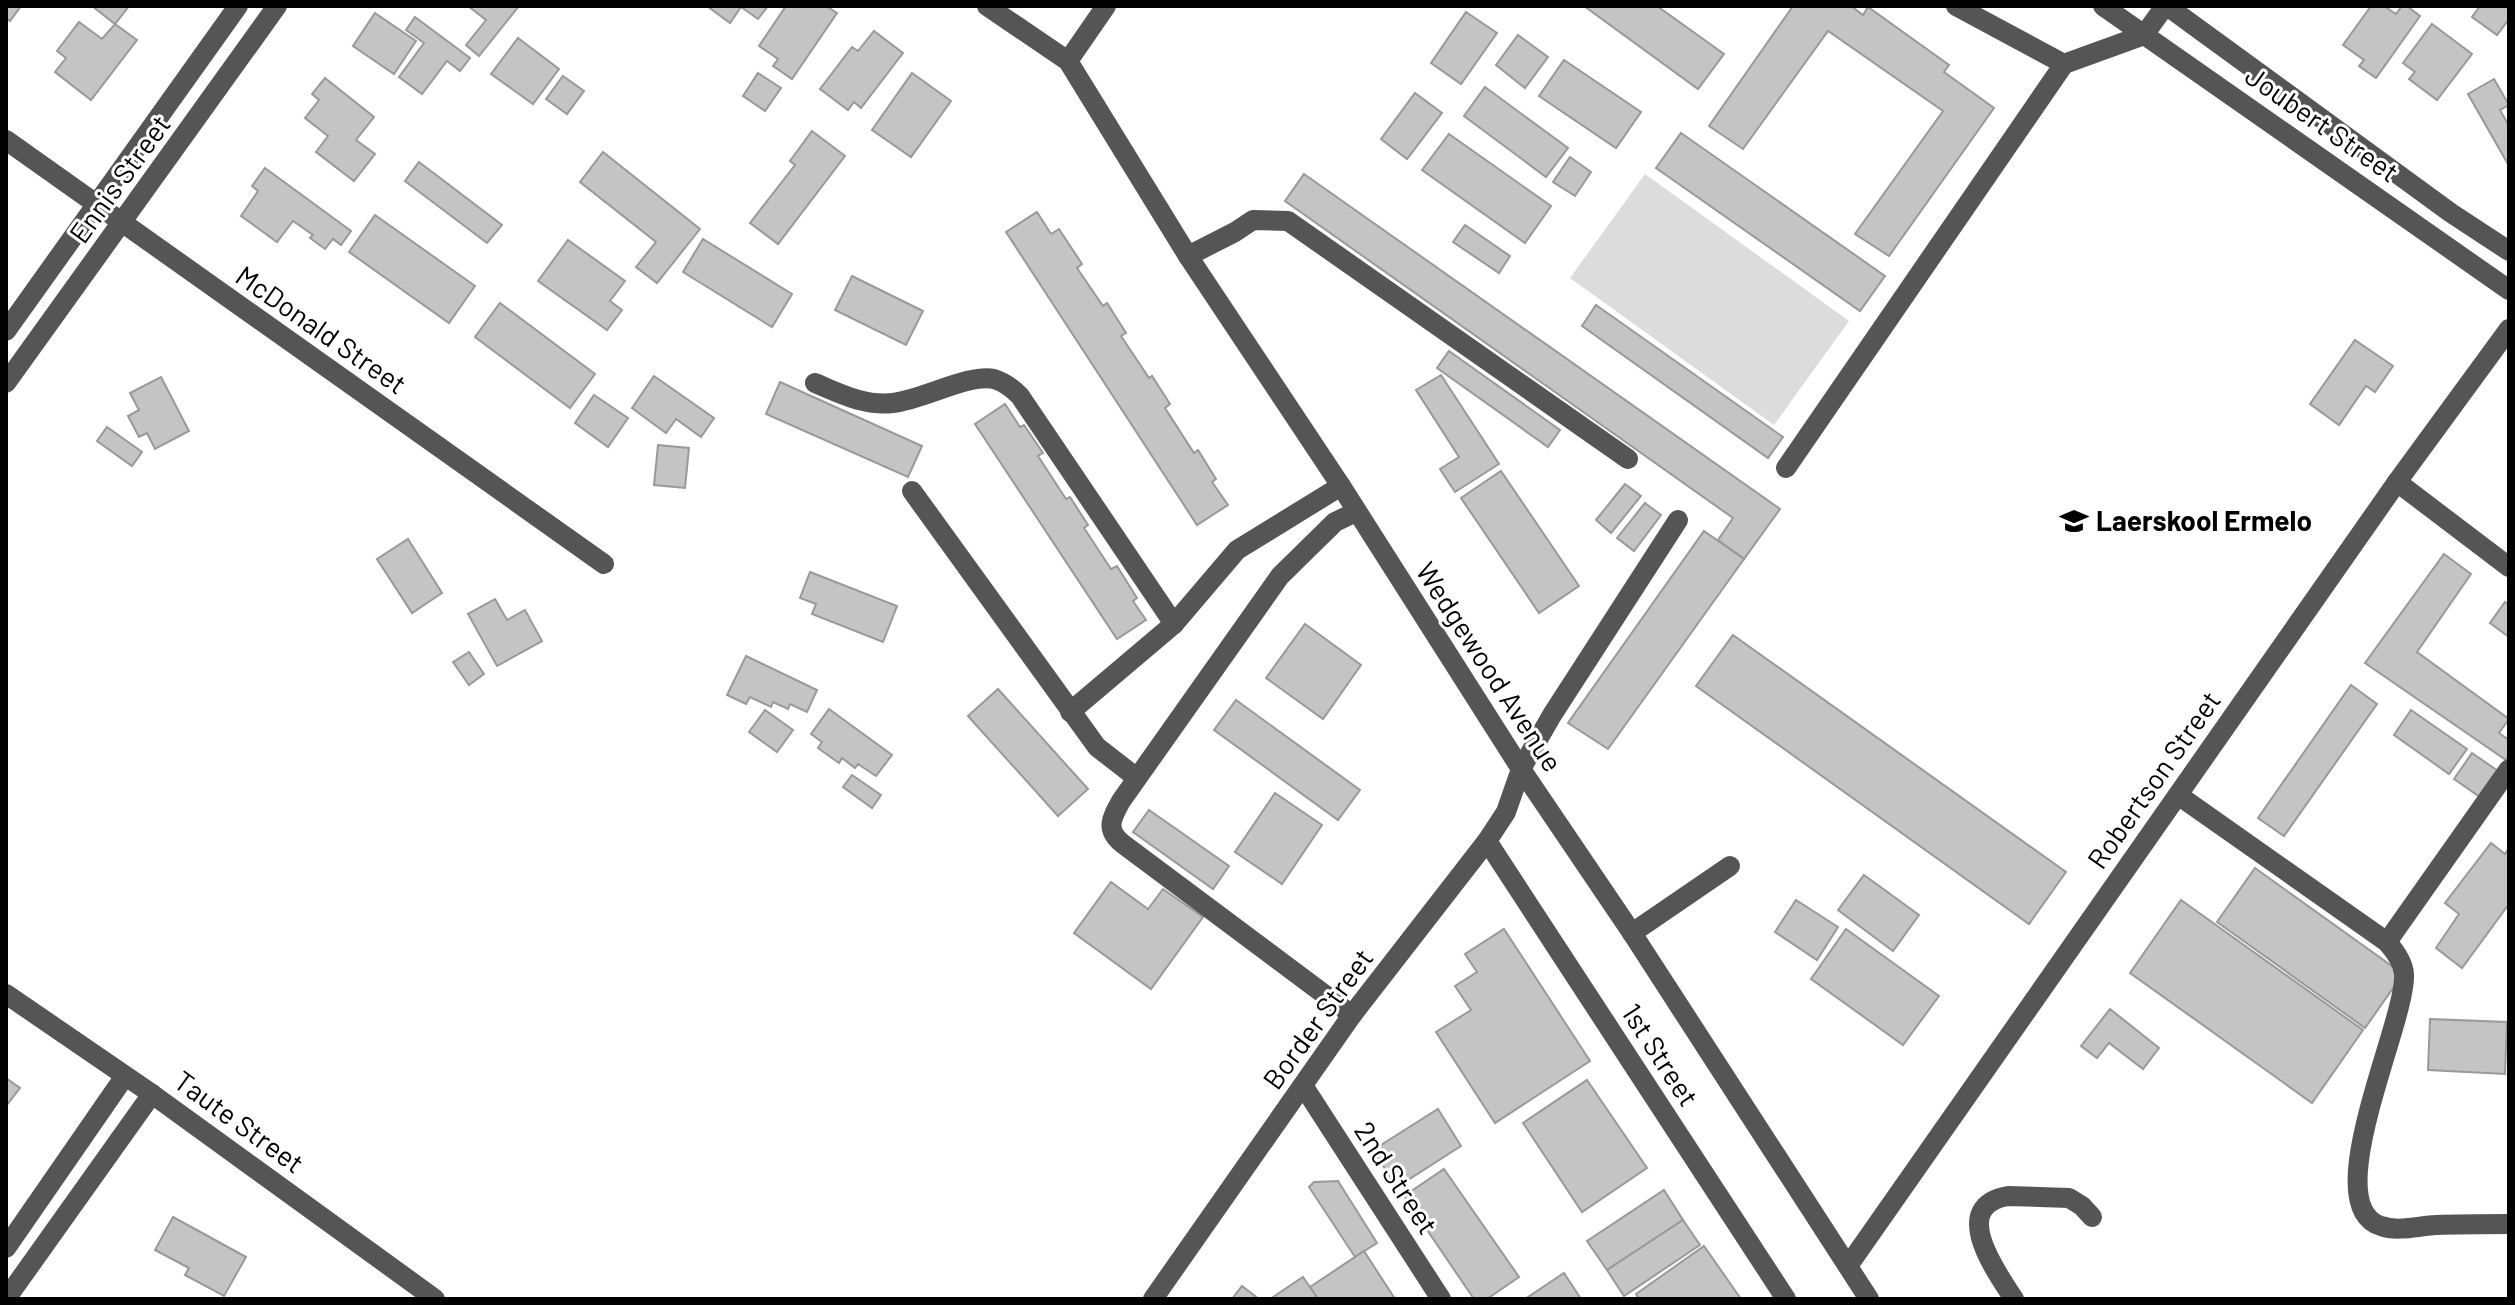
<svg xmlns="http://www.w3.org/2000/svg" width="2515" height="1305" font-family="Barlow,sans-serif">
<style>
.green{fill:#dcdcdc}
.building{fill:#c4c4c4;stroke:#999;stroke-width:2}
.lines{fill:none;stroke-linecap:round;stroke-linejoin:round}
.minor{stroke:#555;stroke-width:20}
.labels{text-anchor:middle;stroke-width:6;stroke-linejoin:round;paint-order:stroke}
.street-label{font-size:28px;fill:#000;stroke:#fff}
.poi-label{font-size:28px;font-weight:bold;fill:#000;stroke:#fff;text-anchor:start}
</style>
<rect width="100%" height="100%" fill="#fff"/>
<polygon class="green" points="1645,174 1849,321 1774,425 1570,278"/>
<g class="building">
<polygon points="6,6 21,6 10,21 6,18"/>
<polygon points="92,6 129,6 115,24"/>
<polygon points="468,6 519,6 479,56 466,45 486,20"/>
<polygon points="707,6 768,6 758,19 741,7 730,23"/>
<polygon points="786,6 826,6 837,13 792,79 773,66 778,59 759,46"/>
<polygon points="1584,6 1657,6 1724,54 1698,89"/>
<polygon points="1793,6 1851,6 1863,15 1868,7 1949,65 1944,72 1994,108 1889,256 1855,234 1943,111 1828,31 1743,149 1709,126"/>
<polygon points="2371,6 2384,6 2396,14 2402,6 2407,6 2420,16 2376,78 2359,66 2364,60 2343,45"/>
<polygon points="2480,6 2509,6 2509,19 2497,35 2472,17"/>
<polygon points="1466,12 1497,33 1461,84 1431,63"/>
<polygon points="375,13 416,41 394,74 353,46"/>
<polygon points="415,17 470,58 460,71 447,61 422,94 399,77 424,43 406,30"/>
<polygon points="79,22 102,39 115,24 137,40 91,100 55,72 66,58 57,51"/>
<polygon points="2432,24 2472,54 2437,100 2409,79 2415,72 2403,63"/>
<polygon points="874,31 903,53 861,108 854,102 848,110 820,89 852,47 858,51"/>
<polygon points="1518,35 1548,57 1525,88 1496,65"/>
<polygon points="518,38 559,69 533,104 491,74"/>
<polygon points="1564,60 1641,112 1616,148 1539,96"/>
<polygon points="758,73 781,88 765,111 743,96"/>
<polygon points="912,73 951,101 911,157 872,130"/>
<polygon points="563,76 584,91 567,114 546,99"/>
<polygon points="325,78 374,117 356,140 375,154 354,181 316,152 328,136 305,118 319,100 312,94"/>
<polygon points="2494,79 2509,105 2500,110 2509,126 2509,166 2468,94"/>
<polygon points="1485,87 1568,148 1546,177 1464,116"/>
<polygon points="1415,93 1442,113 1407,159 1381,139"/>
<polygon points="812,131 845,156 778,244 750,223 795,165 790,161"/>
<polygon points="1681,133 1885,276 1860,311 1656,168"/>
<polygon points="1449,134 1551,206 1525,243 1422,170"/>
<polygon points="603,152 700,229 657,283 636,267 656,242 580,182"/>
<polygon points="1570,157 1591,172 1575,196 1553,182"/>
<polygon points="419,162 502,225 487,243 405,181"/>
<polygon points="265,168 351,231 341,245 333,239 325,249 310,238 313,235 293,221 277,242 241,216 258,191 252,186"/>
<polygon points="1304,174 1780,509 1744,559 1718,540 1733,518 1285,201"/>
<polygon points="1037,212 1051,234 1059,229 1082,264 1077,268 1103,306 1107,303 1126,333 1121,336 1149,378 1152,376 1170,404 1165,408 1194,453 1198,450 1216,479 1212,482 1228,505 1197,525 1006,232"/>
<polygon points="375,215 475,286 449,323 349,252"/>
<polygon points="1465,225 1510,256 1499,273 1453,242"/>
<polygon points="703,239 792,294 772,327 683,272"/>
<polygon points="568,240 625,281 610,301 622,310 607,330 538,281"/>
<polygon points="852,276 923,311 906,345 835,310"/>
<polygon points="500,303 595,374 570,408 475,337"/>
<polygon points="1596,305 1783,437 1768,458 1582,326"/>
<polygon points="2355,340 2393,366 2375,392 2366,386 2339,425 2310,404"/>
<polygon points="1449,351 1560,430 1548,447 1437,368"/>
<polygon points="1441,375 1499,464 1455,492 1440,469 1459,457 1416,390"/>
<polygon points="654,376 714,418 701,437 676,419 666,433 632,408"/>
<polygon points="161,377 189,431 155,449 147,433 139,437 128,416 139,410 130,393"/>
<polygon points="780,382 922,446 908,477 766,414"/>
<polygon points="594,395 628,418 608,447 575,423"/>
<polygon points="1005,404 1020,427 1024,425 1043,453 1038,456 1066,499 1070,497 1088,525 1084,528 1111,569 1117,566 1137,598 1133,601 1146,620 1117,639 975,424"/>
<polygon points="107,427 142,452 132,466 97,441"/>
<polygon points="658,445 689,448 685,488 654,485"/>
<polygon points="1501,471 1579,586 1539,613 1461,498"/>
<polygon points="1625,484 1641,496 1611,533 1596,520"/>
<polygon points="1645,503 1661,515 1634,551 1617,538"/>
<polygon points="1704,531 1744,559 1608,749 1568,723"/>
<polygon points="408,539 442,593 412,613 377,559"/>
<polygon points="2444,554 2471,574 2417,652 2509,719 2499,733 2509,740 2509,755 2506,760 2365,663"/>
<polygon points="810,572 897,606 883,642 812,614 816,604 800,598"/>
<polygon points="495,599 507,620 525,610 542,641 497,666 468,614"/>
<polygon points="2505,602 2509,605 2509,637 2490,623"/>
<polygon points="1305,624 1361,665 1323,719 1266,678"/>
<polygon points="1733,635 2066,872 2029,924 1696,686"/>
<polygon points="469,652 484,674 469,685 453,662"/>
<polygon points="746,656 817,690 807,712 790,704 788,709 773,702 771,707 750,697 746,704 727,695"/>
<polygon points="2351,685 2377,704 2284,836 2258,818"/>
<polygon points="998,689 1088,789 1058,816 968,716"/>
<polygon points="1236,700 1360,790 1338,820 1214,730"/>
<polygon points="829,709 892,755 876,776 858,764 855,768 842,758 839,763 818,748 822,742 811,734"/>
<polygon points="765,710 793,730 777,752 749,732"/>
<polygon points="2411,710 2467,749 2449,774 2394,735"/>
<polygon points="2472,753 2498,771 2480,797 2454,779"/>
<polygon points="852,775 881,795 872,808 843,787"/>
<polygon points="1275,793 1322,825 1282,884 1235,852"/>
<polygon points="1149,810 1229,866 1213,889 1133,832"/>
<polygon points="2491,843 2505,854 2509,848 2509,904 2462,968 2436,948 2459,914 2445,903"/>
<polygon points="2255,868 2403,974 2365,1028 2217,922"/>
<polygon points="1864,875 1919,915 1893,951 1838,910"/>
<polygon points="1111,882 1148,909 1163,889 1203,917 1151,989 1074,933"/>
<polygon points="1796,900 1838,927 1817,960 1775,932"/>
<polygon points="2181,900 2363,1030 2312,1103 2130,973"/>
<polygon points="1504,929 1590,1061 1495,1123 1436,1032 1471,1010 1455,986 1477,972 1465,954"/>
<polygon points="1846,929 1939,996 1903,1045 1811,979"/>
<polygon points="2110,1009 2159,1048 2143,1069 2109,1043 2097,1058 2081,1046"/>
<polygon points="2430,1019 2507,1022 2505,1074 2428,1070"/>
<polygon points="6,1078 20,1088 6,1106"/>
<polygon points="1587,1080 1647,1168 1582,1212 1523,1123"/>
<polygon points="1438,1109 1461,1146 1397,1187 1373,1150"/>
<polygon points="1444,1169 1519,1277 1487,1299 1474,1299 1404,1196"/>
<polygon points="1338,1181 1377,1243 1355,1257 1309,1187 1314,1182"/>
<polygon points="1664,1190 1683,1220 1607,1270 1587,1241"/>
<polygon points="173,1217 246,1257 224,1296 185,1275 189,1268 155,1250"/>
<polygon points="1683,1220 1700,1245 1624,1296 1607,1270"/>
<polygon points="1704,1246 1741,1299 1639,1299 1636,1294"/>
<polygon points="1364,1251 1395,1299 1318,1299 1310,1287"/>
<polygon points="1564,1273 1581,1299 1525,1299"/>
<polygon points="1303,1277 1318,1299 1274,1299 1273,1297"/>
<polygon points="1242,1286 1259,1299 1232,1299"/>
</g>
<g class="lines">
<g class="minor">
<polyline points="987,6 1068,61 1188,256 1341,486 1521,769 1632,933 1869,1299"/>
<polyline points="1956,6 2064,64 2144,35 2165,6"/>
<polyline points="2103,6 2509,290"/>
<polyline points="2167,6 2451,213 2509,251"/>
<polyline points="1068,61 1106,6"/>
<polyline points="6,140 604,564"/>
<polyline points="1188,256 1235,232 1253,220 1288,221 1628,459"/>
<polyline points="6,331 238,6"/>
<polyline points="6,383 277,6"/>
<path d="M815,383c26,11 49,23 78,20 29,-3 77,-30 101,-24 10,3 19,10 26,17l154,228"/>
<polyline points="1786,468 2064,64"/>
<polyline points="2397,482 2509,567"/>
<polyline points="912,491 1097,747 1137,778"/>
<polyline points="1070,712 1174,624 1237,550 1341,486"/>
<path d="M2178,795l209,147c8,9 16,20 17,32 3,47 -88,232 -23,252 17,6 37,0 55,-1 24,-1 49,-1 73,-1"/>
<polyline points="1487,841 1786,1299"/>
<polyline points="1632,933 1730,866"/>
<polyline points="2387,942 2509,769"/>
<polyline points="6,994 152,1094 435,1299"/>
<path d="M1352,1015l-229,-171c-18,-14 -12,-25 -2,-43l159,-225 55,-54 21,-10"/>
<polyline points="1304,1087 1441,1299"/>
<polyline points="6,1248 125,1076"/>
<polyline points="1848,1266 2397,482 2509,329"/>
<polyline points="6,1299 152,1094"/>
<polyline points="1153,1299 1352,1015 1487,841 1506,812 1521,769 1552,715 1678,520"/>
<path d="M2014,1299c-17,-26 -66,-93 -6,-103l61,2 13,8 10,11"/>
</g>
</g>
<defs>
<symbol id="school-bare" viewBox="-9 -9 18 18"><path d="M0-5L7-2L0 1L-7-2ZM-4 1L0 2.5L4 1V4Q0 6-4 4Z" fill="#000" stroke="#fff" stroke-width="2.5" paint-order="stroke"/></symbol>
</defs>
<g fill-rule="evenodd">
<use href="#school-bare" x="2054" y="501" width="40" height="40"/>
</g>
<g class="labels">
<g class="street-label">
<text transform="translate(2322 124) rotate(35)" y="10">Joubert Street</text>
<text transform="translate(120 179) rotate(-54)" y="10">Ennis Street</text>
<text transform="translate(321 330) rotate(35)" y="10">McDonald Street</text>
<text transform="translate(1489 667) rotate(57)" y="10">Wedgewood Avenue</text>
<text transform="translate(2154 780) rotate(-55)" y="10">Robertson Street</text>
<text transform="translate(1318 1019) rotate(-54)" y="10">Border Street</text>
<text transform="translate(1660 1055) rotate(57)" y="10">1st Street</text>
<text transform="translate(239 1122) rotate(36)" y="10">Taute Street</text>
<text transform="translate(1396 1178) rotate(57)" y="10">2nd Street</text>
</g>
<g class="poi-label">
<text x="2096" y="531">Laerskool Ermelo</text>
</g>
</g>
<rect width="2515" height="1305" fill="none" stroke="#000000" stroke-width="16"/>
</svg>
